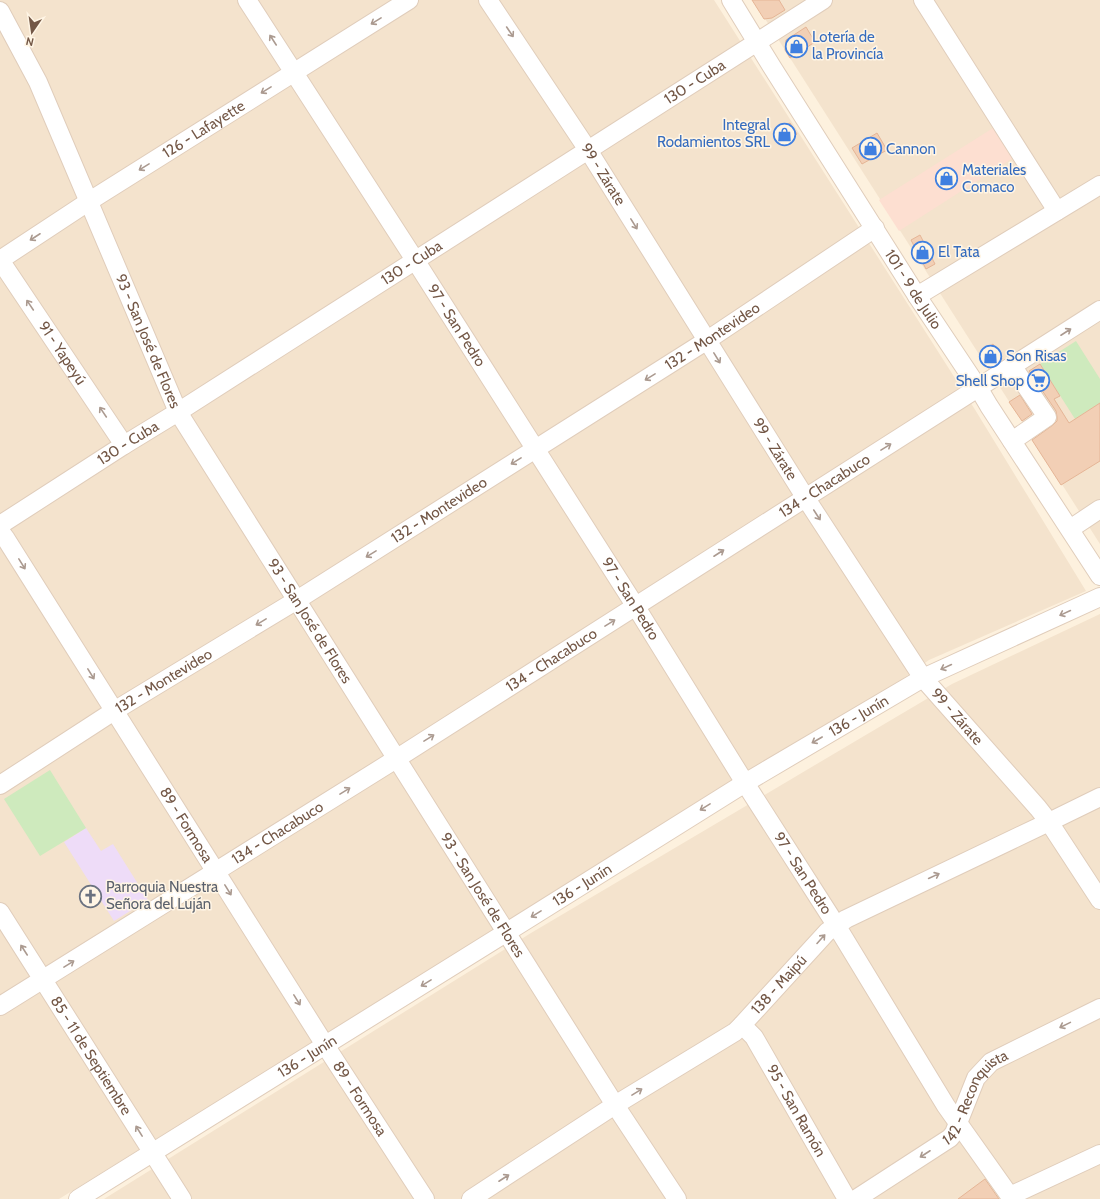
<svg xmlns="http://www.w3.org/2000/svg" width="1100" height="1199" font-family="Cabin,sans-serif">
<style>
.residential{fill:#f4e3cd}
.commercial{fill:#fddfd1}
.education{fill:#eedcf8}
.green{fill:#ceeabd}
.building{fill:#f2cfb5;stroke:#e5b596}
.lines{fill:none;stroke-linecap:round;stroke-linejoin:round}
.minor-casing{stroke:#e0cdbb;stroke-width:20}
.minor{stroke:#fff;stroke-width:18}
.oneway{stroke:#ab9a90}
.labels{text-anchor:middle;stroke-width:3;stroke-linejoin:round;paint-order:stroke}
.shop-label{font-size:15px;fill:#366cbe;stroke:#fff5e5;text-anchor:start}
.street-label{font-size:15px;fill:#735746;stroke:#fff5e5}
.worship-label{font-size:15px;fill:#5b616d;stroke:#fff5e5;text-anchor:start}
</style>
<rect width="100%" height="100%" fill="#fdf1de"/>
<g class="residential">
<polygon points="0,0 714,0 974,408 1086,591 929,660 904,678 59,1199 0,1199"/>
<polygon points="753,0 1100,0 1100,544"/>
<polygon points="1100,614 1100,1199 104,1199 531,933 952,684"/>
</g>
<polygon class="commercial" points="993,128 1013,158 899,231 879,200"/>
<polygon class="education" points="86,828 101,851 113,844 148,900 114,921 64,842"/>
<g class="green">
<polygon points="1076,341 1100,379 1100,403 1075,419 1040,364"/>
<polygon points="50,770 86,828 40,856 4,799"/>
</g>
<g class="building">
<polygon points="752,0 779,0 785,10 772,18 764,19"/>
<polygon points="806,27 815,42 790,58 785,50 786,40"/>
<polygon points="790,123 797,134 780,145 773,133"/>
<polygon points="877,133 887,150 862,164 852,148"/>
<polygon points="920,235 935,264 926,269 911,240"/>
<polygon points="993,344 1002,359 988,368 979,354"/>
<polygon points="1040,364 1060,396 1054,399 1069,423 1100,403 1100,461 1061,485 1032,440 1053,425 1057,421 1057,417 1056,411 1029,371"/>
<polygon points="1020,395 1032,414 1022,421 1009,402"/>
<polygon points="985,1179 999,1199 958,1199"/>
</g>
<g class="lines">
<defs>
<g id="minor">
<path id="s1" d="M247,0l168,260 221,347 109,176 91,142 110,181 66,93"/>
<path id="s2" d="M488,0l100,150 217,347 118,181 115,130 11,14 51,78"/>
<path id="s3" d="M731,0l41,67 145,229 62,93 10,17 111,170"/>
<polyline points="923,0 1057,211"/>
<path id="s4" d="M0,11l38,71 140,330 437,693 62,94"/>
<path id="s5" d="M0,260l88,-58 321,-202"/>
<path id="s6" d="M0,260l124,185"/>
<polyline points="917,296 1100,185"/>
<polyline points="1012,441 1047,417 1013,367"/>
<path id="s7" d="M0,525l124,-80 54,-33 645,-412"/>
<polyline points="1070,529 1100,509"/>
<path id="s8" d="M0,531l6,8 319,506 100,154"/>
<path id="s9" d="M0,785l114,-74 183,-111 409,-259 169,-113"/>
<path id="s10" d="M0,912l182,287"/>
<path id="s11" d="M0,1006l396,-247 704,-449"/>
<path id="s12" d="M742,1025l12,12 93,162"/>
<polyline points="1010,1196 1100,1154"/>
<path id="s13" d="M78,1199l429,-267 238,-149 178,-105 177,-81"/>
<path id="s14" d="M471,1199l144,-94 120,-73 7,-7 85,-93 19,-13 203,-97 51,-25"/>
<path id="s15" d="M856,1199l94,-61 4,-5 22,-55 15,-16 109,-54"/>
</g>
</defs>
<use href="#minor" class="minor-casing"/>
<use href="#minor" class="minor"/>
</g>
<defs><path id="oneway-shaft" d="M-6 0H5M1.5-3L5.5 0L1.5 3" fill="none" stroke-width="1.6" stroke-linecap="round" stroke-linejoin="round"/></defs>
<g class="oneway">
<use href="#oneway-shaft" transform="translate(376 21) rotate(148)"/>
<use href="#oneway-shaft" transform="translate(510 32) rotate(56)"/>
<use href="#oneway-shaft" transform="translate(273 40) rotate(-123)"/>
<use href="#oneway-shaft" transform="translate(266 90) rotate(148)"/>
<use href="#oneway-shaft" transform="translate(144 167) rotate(148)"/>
<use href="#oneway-shaft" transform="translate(634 224) rotate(58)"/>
<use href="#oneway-shaft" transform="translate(35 237) rotate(147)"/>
<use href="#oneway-shaft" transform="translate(30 305) rotate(-124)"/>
<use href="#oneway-shaft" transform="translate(1066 332) rotate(-33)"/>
<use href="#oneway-shaft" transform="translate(717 358) rotate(58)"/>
<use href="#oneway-shaft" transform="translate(650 377) rotate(148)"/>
<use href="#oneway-shaft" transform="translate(103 412) rotate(-124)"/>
<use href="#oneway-shaft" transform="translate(886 447) rotate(-32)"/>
<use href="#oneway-shaft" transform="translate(516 461) rotate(148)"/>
<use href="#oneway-shaft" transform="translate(817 515) rotate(57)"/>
<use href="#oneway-shaft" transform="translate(719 553) rotate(-33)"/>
<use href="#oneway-shaft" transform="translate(371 554) rotate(148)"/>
<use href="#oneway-shaft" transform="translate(22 564) rotate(58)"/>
<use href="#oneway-shaft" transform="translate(1065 613) rotate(155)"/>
<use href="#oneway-shaft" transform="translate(261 622) rotate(149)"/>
<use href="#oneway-shaft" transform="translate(610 623) rotate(-32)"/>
<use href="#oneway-shaft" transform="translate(946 667) rotate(155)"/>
<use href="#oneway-shaft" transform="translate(91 674) rotate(58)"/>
<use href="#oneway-shaft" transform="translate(429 738) rotate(-32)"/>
<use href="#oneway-shaft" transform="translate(817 740) rotate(150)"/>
<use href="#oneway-shaft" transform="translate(345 791) rotate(-32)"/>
<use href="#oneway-shaft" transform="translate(705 807) rotate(148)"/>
<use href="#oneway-shaft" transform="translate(934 876) rotate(-25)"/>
<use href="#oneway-shaft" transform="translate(228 890) rotate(58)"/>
<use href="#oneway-shaft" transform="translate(536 914) rotate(148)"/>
<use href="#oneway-shaft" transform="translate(821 939) rotate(-48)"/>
<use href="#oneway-shaft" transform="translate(24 950) rotate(-123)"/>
<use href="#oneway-shaft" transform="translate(69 964) rotate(-32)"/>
<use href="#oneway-shaft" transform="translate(426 983) rotate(148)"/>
<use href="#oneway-shaft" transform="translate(297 1000) rotate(58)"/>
<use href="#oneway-shaft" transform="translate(1065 1025) rotate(154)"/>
<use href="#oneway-shaft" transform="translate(637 1092) rotate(-32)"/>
<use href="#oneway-shaft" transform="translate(139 1131) rotate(-122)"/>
<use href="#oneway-shaft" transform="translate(925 1154) rotate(147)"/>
<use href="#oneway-shaft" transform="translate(504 1178) rotate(-33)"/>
</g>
<defs>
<symbol id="shop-ring" viewBox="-11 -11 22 22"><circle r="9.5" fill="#fff5e5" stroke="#3f7fe0" stroke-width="1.5"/><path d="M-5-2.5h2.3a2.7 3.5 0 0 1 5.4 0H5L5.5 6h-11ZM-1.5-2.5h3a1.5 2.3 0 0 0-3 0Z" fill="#3f7fe0"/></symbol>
<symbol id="supermarket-ring" viewBox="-11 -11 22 22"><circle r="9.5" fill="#fff5e5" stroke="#3f7fe0" stroke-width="1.5"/><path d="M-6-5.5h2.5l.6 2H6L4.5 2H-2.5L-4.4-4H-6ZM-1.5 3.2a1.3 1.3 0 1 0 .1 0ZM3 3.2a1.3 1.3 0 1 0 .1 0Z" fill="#3f7fe0"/></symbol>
<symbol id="church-ring" viewBox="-11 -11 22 22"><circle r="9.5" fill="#fff5e5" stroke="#6b7280" stroke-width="1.5"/><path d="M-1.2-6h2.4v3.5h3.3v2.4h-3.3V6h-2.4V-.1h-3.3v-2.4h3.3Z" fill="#6b7280"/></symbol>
</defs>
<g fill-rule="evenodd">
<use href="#shop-ring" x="784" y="34" width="25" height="25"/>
<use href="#shop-ring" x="772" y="122" width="25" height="25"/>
<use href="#shop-ring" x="858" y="136" width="25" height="25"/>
<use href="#shop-ring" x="934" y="166" width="25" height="25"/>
<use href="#shop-ring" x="910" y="240" width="25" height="25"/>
<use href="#shop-ring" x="978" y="344" width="25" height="25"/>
<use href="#supermarket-ring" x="1026" y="368" width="25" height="25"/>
<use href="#church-ring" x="78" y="884" width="25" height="25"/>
</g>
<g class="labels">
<g class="shop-label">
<text x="812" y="42">Lotería de<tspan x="812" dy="17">la Provincía</tspan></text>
<text x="770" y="130" text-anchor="end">Integral<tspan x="770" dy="17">Rodamientos SRL</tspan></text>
<text x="886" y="154">Cannon</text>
<text x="962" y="175">Materiales<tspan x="962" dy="17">Comaco</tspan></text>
<text x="938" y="257">El Tata</text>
<text x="1006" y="361">Son Risas</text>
<text x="1024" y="386" text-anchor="end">Shell Shop</text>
</g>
<g class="street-label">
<text dy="5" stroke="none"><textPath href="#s7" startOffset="824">130 - Cuba</textPath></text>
<text dy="5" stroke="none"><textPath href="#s5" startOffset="242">126 - Lafayette</textPath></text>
<text dy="5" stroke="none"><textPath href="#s2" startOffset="209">99 - Zárate</textPath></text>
<text dy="5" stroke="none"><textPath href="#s7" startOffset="488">130 - Cuba</textPath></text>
<text dy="5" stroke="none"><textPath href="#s3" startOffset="342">101 - 9 de Julio</textPath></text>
<text dy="5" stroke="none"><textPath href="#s1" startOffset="387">97 - San Pedro</textPath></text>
<text dy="5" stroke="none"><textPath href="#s9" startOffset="842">132 - Montevideo</textPath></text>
<text dy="5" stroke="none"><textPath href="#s4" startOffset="362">93 - San José de Flores</textPath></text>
<text dy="5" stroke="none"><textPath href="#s6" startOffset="112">91 - Yapeyú</textPath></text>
<text dy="5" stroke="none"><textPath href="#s7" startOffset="152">130 - Cuba</textPath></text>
<text dy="5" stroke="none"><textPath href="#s2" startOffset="533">99 - Zárate</textPath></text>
<text dy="5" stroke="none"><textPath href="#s11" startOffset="975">134 - Chacabuco</textPath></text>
<text dy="5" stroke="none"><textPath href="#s9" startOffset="518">132 - Montevideo</textPath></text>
<text dy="5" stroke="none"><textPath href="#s1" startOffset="711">97 - San Pedro</textPath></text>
<text dy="5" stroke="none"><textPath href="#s4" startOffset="686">93 - San José de Flores</textPath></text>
<text dy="5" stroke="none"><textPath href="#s11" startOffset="651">134 - Chacabuco</textPath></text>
<text dy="5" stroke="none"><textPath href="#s9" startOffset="194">132 - Montevideo</textPath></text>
<text dy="5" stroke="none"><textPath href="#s13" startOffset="918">136 - Junín</textPath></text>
<text dy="5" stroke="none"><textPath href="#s2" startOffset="857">99 - Zárate</textPath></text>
<text dy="5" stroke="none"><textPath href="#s8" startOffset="348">89 - Formosa</textPath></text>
<text dy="5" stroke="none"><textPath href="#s11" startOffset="327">134 - Chacabuco</textPath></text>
<text dy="5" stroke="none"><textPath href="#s1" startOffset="1035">97 - San Pedro</textPath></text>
<text dy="5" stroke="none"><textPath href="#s13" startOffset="594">136 - Junín</textPath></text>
<text dy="5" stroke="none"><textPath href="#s4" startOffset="1010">93 - San José de Flores</textPath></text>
<text dy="5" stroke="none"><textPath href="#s14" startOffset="377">138 - Maipú</textPath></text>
<text dy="5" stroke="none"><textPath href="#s10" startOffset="170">85 - 11 de Septiembre</textPath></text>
<text dy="5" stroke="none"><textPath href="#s13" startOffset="270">136 - Junín</textPath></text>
<text dy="5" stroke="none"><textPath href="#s15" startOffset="161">142 - Reconquista</textPath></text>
<text dy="5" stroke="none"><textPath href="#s8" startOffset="672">89 - Formosa</textPath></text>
<text dy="5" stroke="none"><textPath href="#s12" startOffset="102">95 - San Ramón</textPath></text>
</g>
<g class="worship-label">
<text x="106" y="892">Parroquia Nuestra<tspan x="106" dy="17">Señora del Luján</tspan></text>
</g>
</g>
<g transform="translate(32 32) rotate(193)" stroke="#fff5e5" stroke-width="3" paint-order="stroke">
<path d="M0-3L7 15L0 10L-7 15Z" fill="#735746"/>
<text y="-6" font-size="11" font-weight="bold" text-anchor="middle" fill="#735746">N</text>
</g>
</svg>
